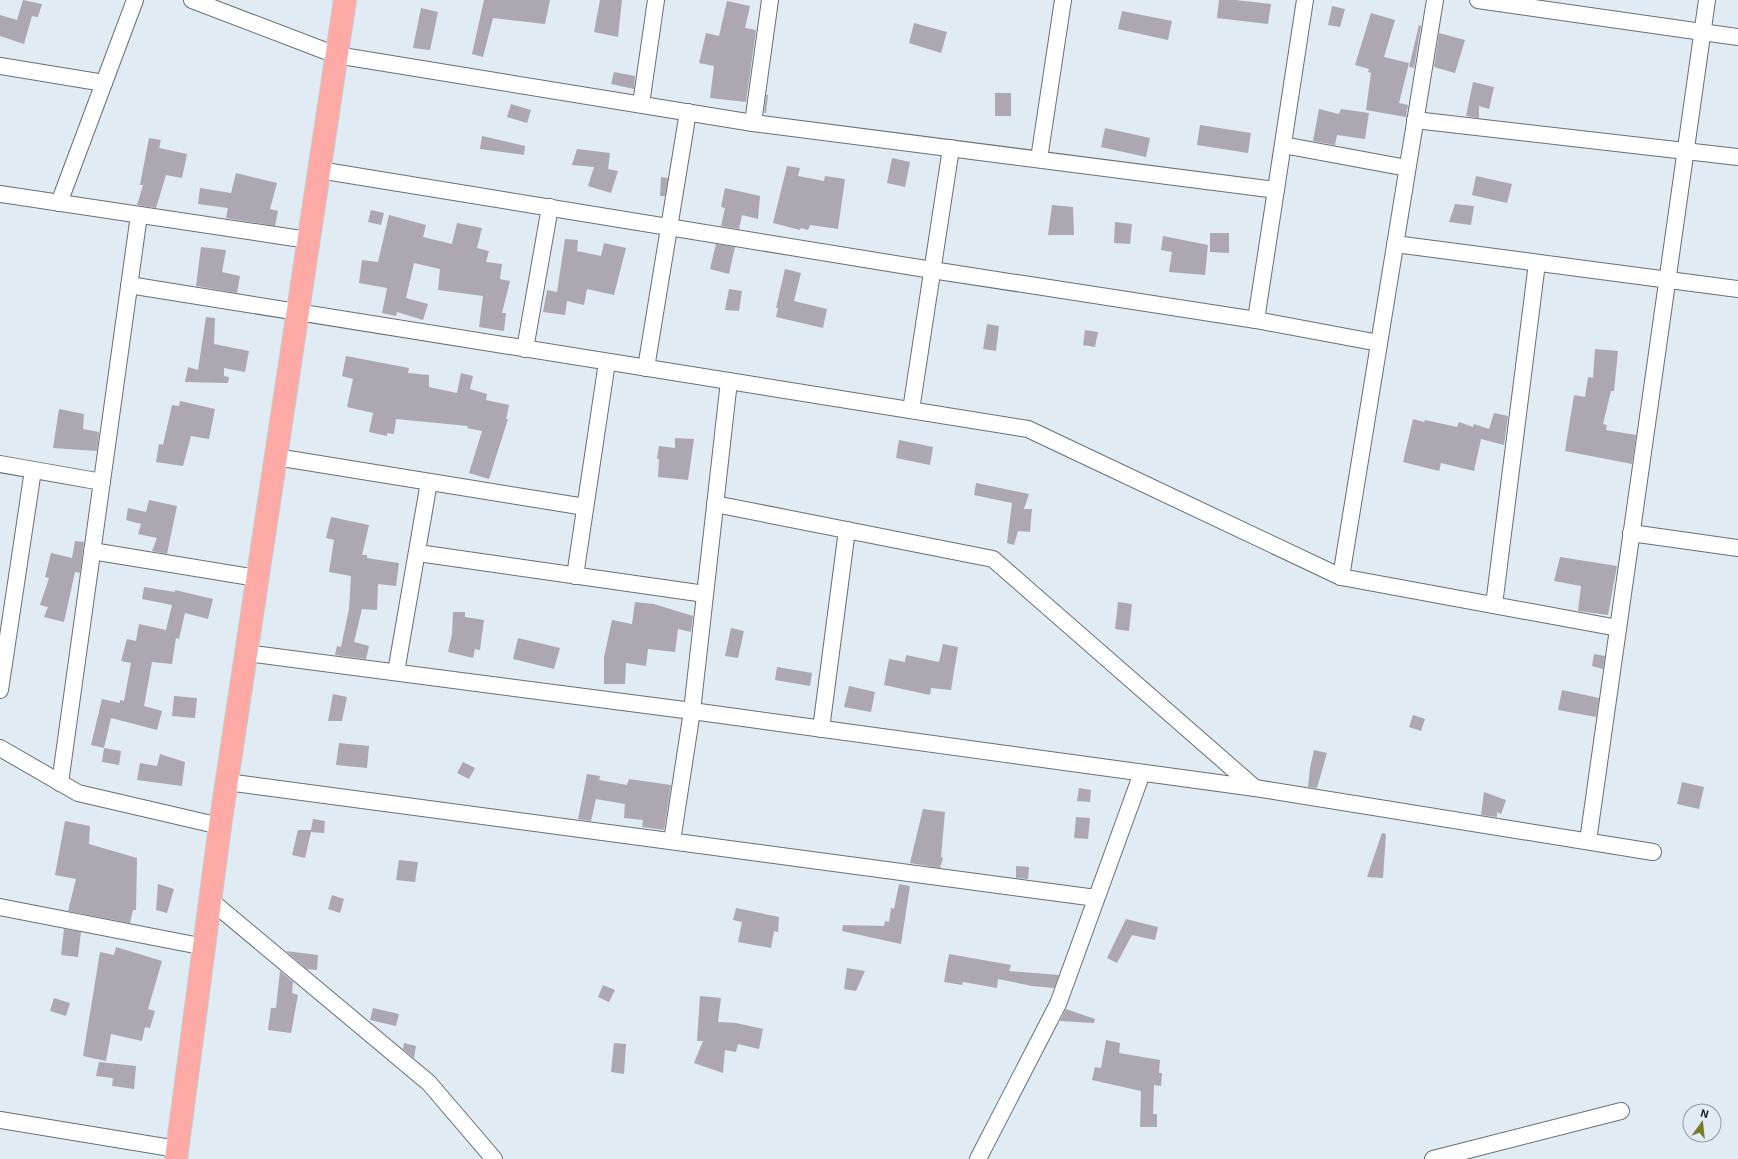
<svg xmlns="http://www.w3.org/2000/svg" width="1738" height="1159" font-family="'Exo 2',sans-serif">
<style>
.building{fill:#ada7b1}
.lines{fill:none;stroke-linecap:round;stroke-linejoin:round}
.street-casing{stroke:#666f76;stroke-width:18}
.primary-casing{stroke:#c8c9c9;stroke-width:24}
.street{stroke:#fff;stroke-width:16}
.primary{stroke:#fda9a6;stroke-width:22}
</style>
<rect width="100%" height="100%" fill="#e1ebf4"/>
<g class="building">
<polygon points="23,0 42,4 38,17 32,16 24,44 0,36 0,15 17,20"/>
<polygon points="484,0 550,0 545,24 493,18 483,57 472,54"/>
<polygon points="600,0 622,0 618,37 594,32"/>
<polygon points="1219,0 1235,0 1271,4 1268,24 1217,18"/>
<polygon points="727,1 750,6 745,28 756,30 746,102 710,98 714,66 699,63 706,33 719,36"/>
<polygon points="1332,6 1345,9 1340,27 1328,25"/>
<polygon points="421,8 438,12 430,50 413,48"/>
<polygon points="1122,11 1172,21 1168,40 1118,29"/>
<polygon points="1371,13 1395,20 1384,57 1409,63 1399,103 1408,105 1406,117 1366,110 1371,73 1368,72 1369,69 1355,65"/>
<polygon points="914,23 947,32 941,53 909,43"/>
<polygon points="1419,25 1421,26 1414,68 1409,67"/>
<polygon points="1439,33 1465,40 1455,73 1434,67"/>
<polygon points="614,72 635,76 634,89 611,84"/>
<polygon points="1473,82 1494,87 1489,109 1479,106 1479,118 1466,116"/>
<rect x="995" y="93" width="16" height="23"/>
<polygon points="766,95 768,95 766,113 764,113"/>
<polygon points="511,104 531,110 527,123 507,117"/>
<polygon points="1319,109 1339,114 1341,109 1369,113 1365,139 1337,135 1335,145 1313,141"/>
<polygon points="1200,125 1251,133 1248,153 1197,145"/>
<polygon points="1105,128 1150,138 1146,157 1101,147"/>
<polygon points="482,136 525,146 524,155 480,149"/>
<polygon points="149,138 161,140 159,148 187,154 182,178 166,175 156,208 137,205 143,185 140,185"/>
<polygon points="577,149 610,153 608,169 618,171 611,193 588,186 594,167 572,165"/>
<polygon points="892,158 910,162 905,187 887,183"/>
<polygon points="787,166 800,168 798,176 824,181 825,176 845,179 838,229 810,225 808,230 801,228 800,230 773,223"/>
<polygon points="236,173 277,183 270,209 278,211 275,226 226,218 228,208 198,204 200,188 231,193"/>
<polygon points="1476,176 1512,184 1507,203 1472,195"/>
<polygon points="661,177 668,178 665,196 660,196"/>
<polygon points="725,188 760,196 758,219 742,215 739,229 721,226 725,208 721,207"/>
<polygon points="1455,204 1474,206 1471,225 1449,222"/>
<polygon points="1052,205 1073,207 1074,235 1048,235"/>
<polygon points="371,210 384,213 381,225 368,222"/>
<polygon points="389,215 426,225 423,237 452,244 457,223 482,228 477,248 489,251 486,262 502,264 500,279 510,281 502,313 506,313 504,331 479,327 483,296 438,290 440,269 414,263 406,298 428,304 423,320 397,312 396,316 382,313 387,288 359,283 362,260 378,262"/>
<polygon points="1115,222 1132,224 1130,244 1114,243"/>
<polygon points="1210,233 1229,233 1229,253 1210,252"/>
<polygon points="1163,236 1208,245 1205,275 1169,272 1172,252 1161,250"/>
<polygon points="565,239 578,240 577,251 601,256 604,243 626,248 614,295 587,289 584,305 567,301 565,315 543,312 547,290 557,292"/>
<polygon points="716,244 735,247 729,274 710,269"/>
<polygon points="201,247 226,250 222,272 240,276 237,293 196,286"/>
<polygon points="785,269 801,273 794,301 827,309 823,328 776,317 778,308 776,308"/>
<polygon points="729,289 742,291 739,311 725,310"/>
<polygon points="206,317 215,318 214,344 249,351 245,372 224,368 224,376 229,377 228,383 185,382 188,367 198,370"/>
<polygon points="987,324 999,326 996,351 983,349"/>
<polygon points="1085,330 1098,332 1095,347 1083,345"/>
<polygon points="1595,349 1618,351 1614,391 1611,391 1603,424 1607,425 1606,430 1636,435 1632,464 1565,451 1574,395 1585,397 1588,377 1593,378"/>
<polygon points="346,356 409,368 408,373 429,375 429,387 457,393 461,373 473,376 470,389 487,394 486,400 509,405 506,419 508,419 489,479 469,473 482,431 467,428 468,426 396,419 394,434 387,433 387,436 369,432 373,413 347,407 353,379 342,376"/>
<polygon points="180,401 215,409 209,439 191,436 183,466 156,462 159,444 163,445 172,405 179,406"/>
<polygon points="59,409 84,414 83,429 99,432 97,451 53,448"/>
<polygon points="1494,413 1508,416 1504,445 1481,439 1474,471 1441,463 1439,471 1403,462 1413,419 1424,422 1425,420 1457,427 1459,422 1473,427 1474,424 1489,429"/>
<polygon points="675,438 694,439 688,480 658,477 659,459 657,459 659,446 675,448"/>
<polygon points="899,440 933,447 930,465 896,458"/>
<polygon points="976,483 1029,494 1024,509 1032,509 1030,532 1018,531 1014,545 1007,543 1012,503 974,495"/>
<polygon points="149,500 177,506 167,554 152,551 157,538 138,534 141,524 126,520 128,508 146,512"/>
<polygon points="331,517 369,525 362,555 367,555 367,558 399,563 396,586 378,584 377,610 362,609 354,642 369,646 366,659 335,655 337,646 341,647 349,609 351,576 329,572 334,540 326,538"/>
<polygon points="75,541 84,542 80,573 75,572 64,622 44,617 48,607 40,605 49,578 45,577 51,553 72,558"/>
<polygon points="1560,557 1617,566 1608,615 1578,611 1581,586 1554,581"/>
<polygon points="144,587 175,592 175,590 213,599 208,619 185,613 179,639 176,638 172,664 152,662 144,706 162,711 157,730 111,718 104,748 91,745 102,699 120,703 120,700 124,701 131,663 121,661 127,639 136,641 139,624 166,630 172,605 142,599"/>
<polygon points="635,602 654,604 693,616 691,632 678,629 675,652 648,649 646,666 626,663 625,684 604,684 604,657 612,620 632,624"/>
<polygon points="1118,602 1132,604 1129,631 1115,629"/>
<polygon points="453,612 465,612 465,617 484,620 480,650 475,649 473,658 448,652 452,634"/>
<polygon points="731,628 744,631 738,658 725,656"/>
<polygon points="518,638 560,648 554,669 513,659"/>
<polygon points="943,644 958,647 951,690 931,688 930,695 884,685 889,659 905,662 906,655 939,662"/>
<polygon points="1594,654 1605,656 1603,669 1592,666"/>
<polygon points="777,667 812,673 810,686 775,680"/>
<polygon points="849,686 875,692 871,712 844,707"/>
<polygon points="1562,690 1599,698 1596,717 1558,710"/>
<polygon points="333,694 347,697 342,721 328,721"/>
<polygon points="174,696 197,698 195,718 172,716"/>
<polygon points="1413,715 1425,719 1421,731 1409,727"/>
<polygon points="339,743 369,746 367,768 336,765"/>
<polygon points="104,748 121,751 119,765 102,762"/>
<polygon points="1314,750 1327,753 1317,788 1308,787 1310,768"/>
<polygon points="160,754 185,762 182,786 137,780 140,763 157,766"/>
<polygon points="463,762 475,768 469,779 457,773"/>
<polygon points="587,774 600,776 599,780 627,785 629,779 671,785 664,830 642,827 643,820 624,818 625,804 596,799 591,821 578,819"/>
<polygon points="1682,782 1704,787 1699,809 1677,804"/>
<polygon points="1079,788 1091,790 1090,802 1077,801"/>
<polygon points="1484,792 1506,800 1501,814 1497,812 1497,817 1481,815"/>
<polygon points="923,809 945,812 941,857 943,858 940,868 910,863"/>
<polygon points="1076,817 1090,818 1088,839 1074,838"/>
<polygon points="313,819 325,821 324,833 311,832 305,858 292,855 298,830 311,830"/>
<polygon points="65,821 90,826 89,844 137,858 136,910 133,910 130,923 68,911 76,879 55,875"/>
<polygon points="1382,833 1386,834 1383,878 1367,877"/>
<polygon points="399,860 418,862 415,882 396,880"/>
<polygon points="1016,866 1029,867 1028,879 1016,878"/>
<polygon points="158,884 174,889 167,913 156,910"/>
<polygon points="899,884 910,886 901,944 842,931 843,925 884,926 885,921 889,922 891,908 894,909"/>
<polygon points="332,895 344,899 340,913 328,909"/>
<polygon points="736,908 779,917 778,932 774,931 771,948 738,942 742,922 733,920"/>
<polygon points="1126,919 1158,927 1155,940 1132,935 1117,963 1107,958"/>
<polygon points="64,929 81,932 78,957 61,955"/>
<polygon points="116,947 162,961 148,1009 155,1011 150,1028 145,1027 142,1041 111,1034 106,1061 83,1056 100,952 114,955"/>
<polygon points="286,951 318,955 317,970 307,969"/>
<polygon points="949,954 1011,965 1009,971 1059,975 1054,988 1032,986 998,979 997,988 963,982 962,985 944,982"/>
<polygon points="847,968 865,971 856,991 844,989"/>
<polygon points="280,971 293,982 292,993 298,995 291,1033 268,1030 271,1008 276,1008"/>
<polygon points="603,985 615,990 609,1002 598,997"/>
<polygon points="700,996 721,998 718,1022 736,1023 763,1029 759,1049 738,1044 736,1052 725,1050 723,1073 694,1063 703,1041 697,1041"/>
<polygon points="54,998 70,1003 66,1016 50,1011"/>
<polygon points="373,1008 399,1014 396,1026 370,1020"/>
<polygon points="1066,1009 1095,1019 1094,1023 1060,1021"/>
<polygon points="1106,1040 1120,1043 1119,1053 1160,1060 1159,1073 1162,1073 1161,1086 1154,1085 1153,1114 1157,1114 1157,1127 1140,1127 1141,1091 1092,1080 1095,1067 1101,1068"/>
<polygon points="404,1043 416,1046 414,1058 403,1049"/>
<polygon points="614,1043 626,1044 624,1074 611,1072"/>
<polygon points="99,1062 136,1066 134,1089 112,1086 113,1078 96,1076"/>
</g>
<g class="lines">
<defs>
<g id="street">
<polyline points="192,0 336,55 753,123 1276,190"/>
<polyline points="1478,0 1738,37"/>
<polyline points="0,66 104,83"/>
<polyline points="641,104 656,0"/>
<polyline points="1415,120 1738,157"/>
<polyline points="753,123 770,0"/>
<polyline points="1283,145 1407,168"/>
<polyline points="1039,159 1063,0"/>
<polyline points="319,170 932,270 1256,320 1379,343"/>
<polyline points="0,194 308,240"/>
<polyline points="59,203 135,0"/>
<polyline points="1395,244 1738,289"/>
<polyline points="129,285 1028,429 1341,577 1618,628"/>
<polyline points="1256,320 1305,0"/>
<polyline points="525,349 550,207"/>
<polyline points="646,368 688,112"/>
<polyline points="911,410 951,148"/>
<polyline points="276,457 585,507"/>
<polyline points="0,464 102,482"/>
<polyline points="715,504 993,559 1255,788"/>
<polyline points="1631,533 1738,548"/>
<polyline points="92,551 257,578"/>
<polyline points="418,553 705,594"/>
<polyline points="575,576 607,362"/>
<polyline points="1341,577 1435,0"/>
<polyline points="1494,605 1537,263"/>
<polyline points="246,653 692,711 1255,788 1653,852"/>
<polyline points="396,672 429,482"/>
<polyline points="0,690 33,470"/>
<polyline points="821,729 847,530"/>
<polyline points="0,748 78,793 220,826"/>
<polyline points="227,782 1096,898"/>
<polyline points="60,783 139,215"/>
<polyline points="672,841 692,711 729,381"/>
<polyline points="1588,841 1707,0"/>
<polyline points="210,900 429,1083 494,1159"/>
<polyline points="0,907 205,947"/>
<polyline points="0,1120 177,1149"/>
<polyline points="978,1159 1058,1004 1142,773"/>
<polyline points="1433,1159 1621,1111"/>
</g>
<polyline id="primary" points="176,1159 220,826 345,0"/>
</defs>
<use href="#street" class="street-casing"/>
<use href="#primary" class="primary-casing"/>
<use href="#street" class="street"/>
<use href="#primary" class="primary"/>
</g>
<g transform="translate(1702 1123) rotate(15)"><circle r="19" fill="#e1ebf4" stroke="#91999f"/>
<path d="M0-3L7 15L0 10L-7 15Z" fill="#787b24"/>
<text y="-6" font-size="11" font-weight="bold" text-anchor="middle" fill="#1a1d20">N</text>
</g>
</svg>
